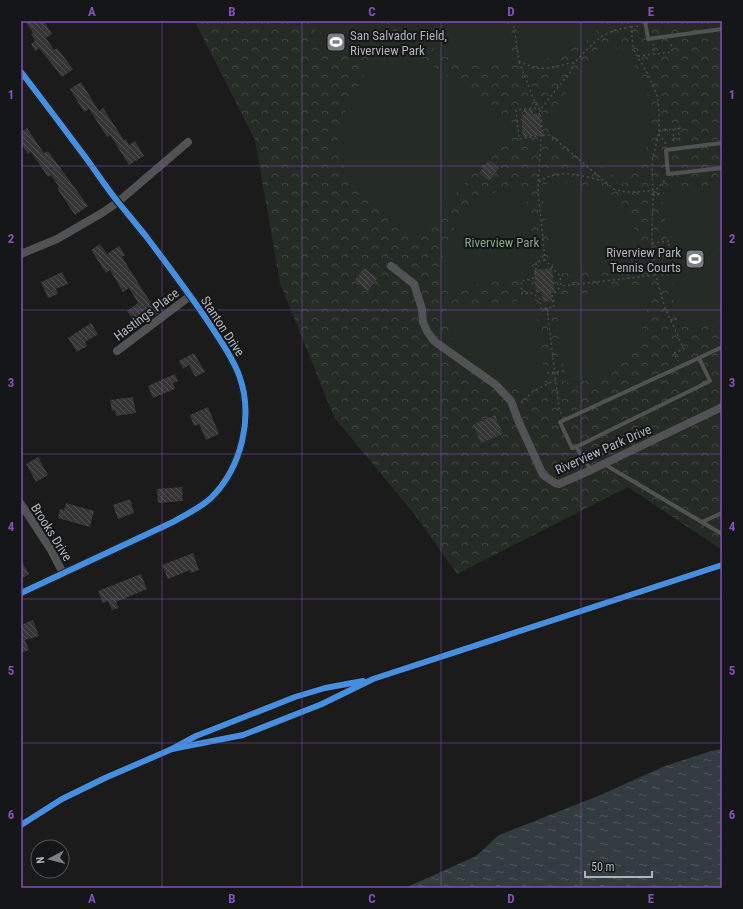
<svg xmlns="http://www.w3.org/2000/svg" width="743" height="909" font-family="'Roboto Condensed',sans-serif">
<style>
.park{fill:url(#park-crowns)}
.pitch{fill:#252b25}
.water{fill:url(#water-ripples)}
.building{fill:url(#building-back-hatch)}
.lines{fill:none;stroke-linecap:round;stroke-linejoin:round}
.path{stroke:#4b4d4f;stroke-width:1.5;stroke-dasharray:2 3;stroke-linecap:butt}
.lane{stroke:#505254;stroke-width:4}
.street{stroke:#505254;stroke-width:8}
.cycleway-casing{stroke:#151618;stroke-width:8}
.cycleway{stroke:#468fdf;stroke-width:6}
.grid{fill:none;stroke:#884ebe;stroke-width:1;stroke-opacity:0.55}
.labels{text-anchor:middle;stroke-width:4;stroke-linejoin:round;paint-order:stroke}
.poi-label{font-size:13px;fill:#aeb4bb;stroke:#151618;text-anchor:start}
.park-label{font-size:13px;fill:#8aa487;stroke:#151618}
.street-label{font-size:13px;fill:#aeb4bb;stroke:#151618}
.neatline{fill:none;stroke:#884ebe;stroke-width:1.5}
.grid-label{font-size:13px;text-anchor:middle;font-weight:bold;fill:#884ebe}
</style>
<defs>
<pattern id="park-crowns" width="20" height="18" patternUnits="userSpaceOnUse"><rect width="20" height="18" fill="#252b25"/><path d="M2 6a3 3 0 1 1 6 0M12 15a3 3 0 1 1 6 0" fill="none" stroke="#424743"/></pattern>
<pattern id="water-ripples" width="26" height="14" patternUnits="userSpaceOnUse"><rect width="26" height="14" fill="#333d41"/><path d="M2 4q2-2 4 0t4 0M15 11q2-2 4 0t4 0" fill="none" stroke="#4e575a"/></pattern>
<pattern id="building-back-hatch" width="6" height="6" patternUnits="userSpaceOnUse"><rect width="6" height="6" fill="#363636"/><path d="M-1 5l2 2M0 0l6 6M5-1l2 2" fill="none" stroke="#515151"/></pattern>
</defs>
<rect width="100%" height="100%" fill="#1b1b1b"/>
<polygon class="park" points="194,21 722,21 722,550 628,487 457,574 415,515 334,417 280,283 255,140 199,30"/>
<g class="pitch">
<polygon points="312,21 381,21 385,33 321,51"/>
<polygon points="396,21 506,21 511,61 481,66 444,56 412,34"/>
<polygon points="516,21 604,21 590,38 557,56 521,65"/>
<polygon points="397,39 511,124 509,131 417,239 376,208 359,188 342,163 337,143 343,120 351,97 364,75"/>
<path d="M605,40c12,8 25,18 32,30 17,28 18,62 3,91 -4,9 -9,16 -16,23l-74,-57 -1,-11z"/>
<polygon points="558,182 580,185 602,194 621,206 633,226 640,247 640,258 632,266 555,274 541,185"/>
<polygon points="722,184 722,241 717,242 722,276 722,320 677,325 662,191"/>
<path d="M526,190l5,87 -90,12c0,-11 0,-26 3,-37 7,-23 20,-45 42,-56 10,-6 28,-6 40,-6z"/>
<polygon points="637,285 647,287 649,301 645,321 638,341 628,356 610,371 588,381 566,382 555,297"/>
<polygon points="535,300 545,383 531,387 515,388 493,382 461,357 451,335 446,308"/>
</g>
<polygon class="water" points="722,749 722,888 404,888 414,884 476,856 499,835 598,796 665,766 711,751"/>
<g class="building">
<polygon points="25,21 44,21 52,34 46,38 54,50 57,48 73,69 62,77 39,48 35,51 31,44 35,41 31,34 33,33"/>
<polygon points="81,82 99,111 103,108 124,140 126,139 129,145 135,141 144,156 129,165 110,135 107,137 89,109 84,112 70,89"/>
<polygon points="533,109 533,114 540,113 542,135 523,137 521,115 525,114 524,110"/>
<polygon points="27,128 44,153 48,151 88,206 75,215 57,188 59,187 51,175 48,177 31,152 28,154 21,144 21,132"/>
<polygon points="489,160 499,168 489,181 479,173"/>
<polygon points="100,244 107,254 119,246 125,255 122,257 147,297 159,313 140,326 134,318 133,319 127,311 138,303 129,288 123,292 110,270 106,273 91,250"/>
<polygon points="364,268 378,278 368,291 354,281"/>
<polygon points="552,268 555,293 551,293 552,301 543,302 542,292 536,293 534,270"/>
<polygon points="62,272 68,284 56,289 58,294 48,298 41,282"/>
<polygon points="91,323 98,334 85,342 87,346 77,352 68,338"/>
<polygon points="194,353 205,372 195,377 189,365 183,369 179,361"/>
<polygon points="175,374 178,381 173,383 175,389 153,398 148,386"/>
<polygon points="133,397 136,413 116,416 115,410 112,411 110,400"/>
<polygon points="208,407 219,434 206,440 199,424 194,426 190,415"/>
<polygon points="495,415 503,434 481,443 473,425"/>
<polygon points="38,457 48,475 36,482 26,464"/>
<polygon points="182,487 183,501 158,503 157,489"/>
<polygon points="130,499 134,513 118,519 113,505"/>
<polygon points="66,503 94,511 90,527 58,518 60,509 64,510"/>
<polygon points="193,553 199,570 191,573 190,570 168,579 162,565"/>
<polygon points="21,560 29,574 21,579"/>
<polygon points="141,574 147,589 116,602 119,608 112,610 108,601 103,603 98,591"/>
<polygon points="33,620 39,636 25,640 29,650 21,653 21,631 23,631 21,625"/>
</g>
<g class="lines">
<g class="path">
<path d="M513,21l6,40c15,8 22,9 38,5 6,-1 11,-3 17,-3 20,-20 26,-32 57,-36l2,19 2,7 11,17 7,15 5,14 1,14v18l-7,31 1,44 -1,16v22l3,28 10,36 19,41 -10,4 4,8"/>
<polyline points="631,27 639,26"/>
<polyline points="653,44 655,54"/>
<polyline points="638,56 672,52 671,42"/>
<polyline points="519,62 537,107 540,110 571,71 574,63"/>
<polyline points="536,108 516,110 519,139 543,135"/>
<path d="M540,110l3,25h7l64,54c14,5 25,3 39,1"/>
<polyline points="678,128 680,142"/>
<polyline points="673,129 674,143"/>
<polyline points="659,131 681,128"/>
<polyline points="659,134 666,144"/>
<polyline points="543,135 541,138 538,190 545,260 560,276 561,286 656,275"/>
<path d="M539,182c18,-14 43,-7 63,-1"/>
<polyline points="653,193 665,180"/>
<polyline points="653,195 664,193"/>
<polyline points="652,243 669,241 670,257"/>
<polyline points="545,260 536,262 536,272 532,279 521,281 522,294 532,293 540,299 541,309 554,307 552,296 560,287"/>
<polyline points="547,308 559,408 562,415"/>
<polyline points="670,320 674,319 678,320"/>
<polyline points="547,373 566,371"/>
<polyline points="521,403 532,392 555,380"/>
</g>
<g class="lane">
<polyline points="645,21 648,39 722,29"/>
<polyline points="722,143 666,150 668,174 722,168"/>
<polygon points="699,358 710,381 576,447 572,448 560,422"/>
<polyline points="699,358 722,347"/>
<polyline points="576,447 591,470"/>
<polyline points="604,464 722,534"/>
<polyline points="702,522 722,513"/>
</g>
<g class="street">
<path d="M21,72c21,27 41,54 62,82 12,16 23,33 35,48 9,11 18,22 27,33 22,29 44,58 64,88 11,17 23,33 30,52 15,41 3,92 -28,123 -11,10 -26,17 -38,24l-152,71"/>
<polyline points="21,254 57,239 102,213 118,202 188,142"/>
<polyline points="391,266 396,270 414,284 422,309 423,322 427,331 434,341 496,385 511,401 518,420 543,475 555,483 559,484 591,470 722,407"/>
<polyline points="117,351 190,296"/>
<polyline points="21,504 51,550 63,573"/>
</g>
<defs>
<g id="cycleway">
<path d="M21,72c21,27 41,54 62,82 12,16 23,33 35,48 9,11 18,22 27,33 22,29 44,58 64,88 11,17 23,33 30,52 15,41 3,92 -28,123 -11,10 -26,17 -38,24l-152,71"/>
<polyline points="172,749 243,735 322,704 373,679 722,565"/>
<polyline points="21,825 62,799 105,778 172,749 196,736 295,697 325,688 363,681"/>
</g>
</defs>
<use href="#cycleway" class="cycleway-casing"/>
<use href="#cycleway" class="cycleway"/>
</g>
<path class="grid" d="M162,21v867M302,21v867M441,21v867M581,21v867M21,166h701M21,310h701M21,454h701M21,599h701M21,743h701"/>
<defs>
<symbol id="stadium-square" viewBox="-11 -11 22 22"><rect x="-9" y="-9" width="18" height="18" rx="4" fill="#7b7e83" stroke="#151618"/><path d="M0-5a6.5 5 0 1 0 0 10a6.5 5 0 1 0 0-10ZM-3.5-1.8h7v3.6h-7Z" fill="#fff"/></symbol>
</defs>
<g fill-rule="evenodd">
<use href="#stadium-square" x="325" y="31" width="22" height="22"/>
<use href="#stadium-square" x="684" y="248" width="22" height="22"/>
</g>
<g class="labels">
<g class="poi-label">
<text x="350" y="40">San Salvador Field,<tspan x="350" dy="15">Riverview Park</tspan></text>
<text x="681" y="257" text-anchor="end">Riverview Park<tspan x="681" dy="15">Tennis Courts</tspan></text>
</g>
<g class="park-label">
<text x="502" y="247">Riverview Park</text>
</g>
<g class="street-label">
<text transform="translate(146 314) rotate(-37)" y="5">Hastings Place</text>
<text transform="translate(223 326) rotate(57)" y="5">Stanton Drive</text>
<text transform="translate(603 449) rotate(-24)" y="5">Riverview Park Drive</text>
<text transform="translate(52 532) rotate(58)" y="5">Brooks Drive</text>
</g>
</g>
<rect width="743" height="909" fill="none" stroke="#151618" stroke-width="44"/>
<g transform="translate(50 859) rotate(263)"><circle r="19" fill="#151618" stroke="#525559"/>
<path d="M0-3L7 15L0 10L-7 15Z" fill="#7b7e83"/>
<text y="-6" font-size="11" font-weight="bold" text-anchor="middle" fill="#aeb4bb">N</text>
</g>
<path d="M585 871v6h67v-6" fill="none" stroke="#aeb4bb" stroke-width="2"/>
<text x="591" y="871" font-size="12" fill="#aeb4bb" stroke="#151618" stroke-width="3" paint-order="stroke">50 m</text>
<rect x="22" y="22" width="699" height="865" class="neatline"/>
<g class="grid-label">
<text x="92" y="16">A</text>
<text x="232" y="16">B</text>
<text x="372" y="16">C</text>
<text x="511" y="16">D</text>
<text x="651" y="16">E</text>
<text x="11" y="99">1</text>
<text x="732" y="99">1</text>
<text x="11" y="243">2</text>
<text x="732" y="243">2</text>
<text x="11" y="387">3</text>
<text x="732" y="387">3</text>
<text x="11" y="531">4</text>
<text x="732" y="531">4</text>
<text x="11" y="675">5</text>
<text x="732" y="675">5</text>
<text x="11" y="819">6</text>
<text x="732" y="819">6</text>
<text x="92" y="903">A</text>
<text x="232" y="903">B</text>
<text x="372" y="903">C</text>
<text x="511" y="903">D</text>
<text x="651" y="903">E</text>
</g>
</svg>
